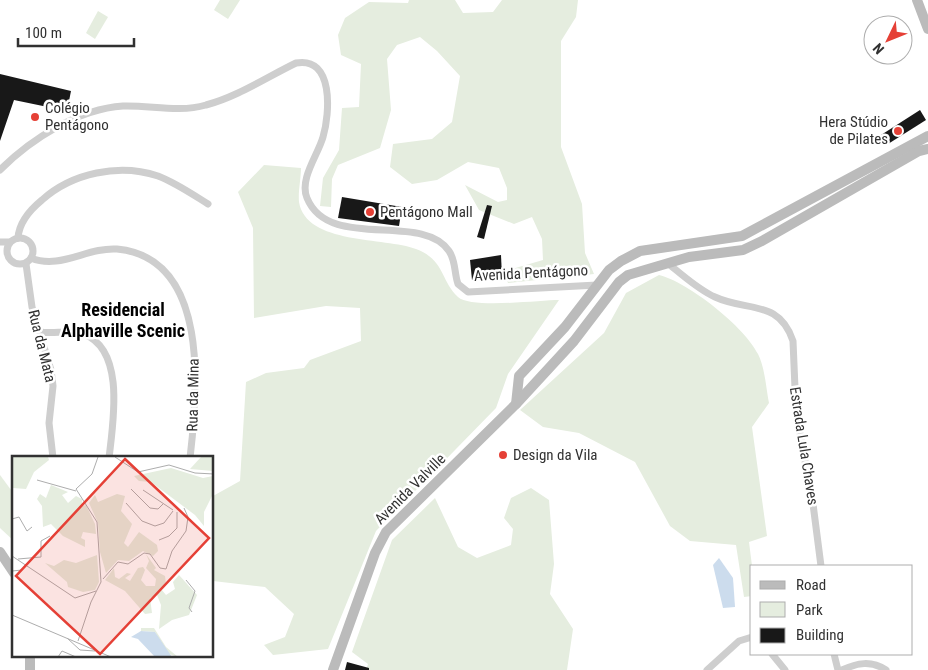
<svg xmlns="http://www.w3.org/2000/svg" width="928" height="670" font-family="'Roboto Condensed',sans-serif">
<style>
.green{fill:#e5eddf}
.water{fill:#ccdced}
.building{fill:#181818}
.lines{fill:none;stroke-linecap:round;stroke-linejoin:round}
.street{stroke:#cecece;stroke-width:7}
.secondary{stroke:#bbb;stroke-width:10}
.poi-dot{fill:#e54036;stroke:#fff;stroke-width:2}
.labels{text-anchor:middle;stroke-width:5;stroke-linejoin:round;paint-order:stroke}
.poi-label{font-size:15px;fill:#313131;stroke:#fff;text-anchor:start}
.street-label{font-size:15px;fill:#313131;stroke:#fff}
.quarter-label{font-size:18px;font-weight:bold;fill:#000;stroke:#fff}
.inset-road{fill:none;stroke:#adadad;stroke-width:1}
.view{fill:#e54036;fill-opacity:0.15;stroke:#e54036;stroke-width:2.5}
.inset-edge{fill:none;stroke:#313131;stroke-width:2.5}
</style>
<rect width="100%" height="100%" fill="#fff"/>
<g class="green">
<polygon points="220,0 240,0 228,19 214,10"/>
<polygon points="409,0 455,0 463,13 493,12 502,0 578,0 576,17 561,41 561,147 582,204 585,253 594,274 508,283 506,277 512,269 543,260 542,239 532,217 514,224 479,210 465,185 498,202 507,200 507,188 499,168 468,162 437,180 412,184 390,167 393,144 432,139 452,122 460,76 437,51 420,37 397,45 387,59 391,110 380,148 338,165 332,179 331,207 320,206 323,178 339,150 342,108 359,107 361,64 341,55 338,35 345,18 369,2 408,3"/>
<polygon points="98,11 108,17 95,39 86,33"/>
<path d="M264,165l37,3c0,10 -3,24 -2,34 7,43 86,35 117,47 29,11 24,31 42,48 13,12 81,3 101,3l-51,74 -12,34 -120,123 -48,118 -55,6 -9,-10 21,-8 9,-23 -29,-27 -52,-6v-85l27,-15 6,-99 20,-9 38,-5 6,-8 51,-19 -1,-33 -34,-2 -72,12 -1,-90 -15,-36z"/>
<path d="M659,275c29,7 86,52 99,79 7,14 8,34 11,49l-17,24 15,109 -18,6 3,24v30l-8,1 -8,-52 -46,-4 -20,-15 -35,-64 -56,-29 -36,-6 -23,-17 84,-77 22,-40z"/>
<polygon points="0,475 14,494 14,541 0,528"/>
<polygon points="531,488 549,500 554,564 550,594 573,629 567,670 366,670 368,664 352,652 392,540 435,498 458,547 477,558 511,545 513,529 504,518 511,498"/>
</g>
<polygon class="water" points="719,558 733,578 735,607 723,608 713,565"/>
<g class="building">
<polygon points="0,74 71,91 67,111 14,100 0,141"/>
<polygon points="920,110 926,120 888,144 881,135"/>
<polygon points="342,197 402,207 399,226 338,218"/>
<polygon points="487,205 492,206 484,239 477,237"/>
<polygon points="501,255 502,277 472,280 470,260"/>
<polygon points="347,662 369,668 369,670 345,670"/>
</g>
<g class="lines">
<g class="street">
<path d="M0,170c31,-31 78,-61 123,-64 28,-1 55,7 83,-1 31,-8 61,-28 90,-42 38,-7 34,50 27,74 -5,18 -24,42 -16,61 22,54 115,13 142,53 7,10 5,22 9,33l10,8 129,-7"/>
<circle cx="20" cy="251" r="13"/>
<path d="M18,238c1,-16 13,-29 24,-38 30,-27 77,-37 116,-24 18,7 34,18 50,28"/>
<polyline points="0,242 10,242"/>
<path d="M31,258c29,12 56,-11 86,-9 93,9 81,142 73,209"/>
<path d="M667,263c15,11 30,26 48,34 32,15 64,2 78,44l3,71 17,92 8,62"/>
<polyline points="26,264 32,307 51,370 53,386 49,423 53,458"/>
<path d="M40,332c13,2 31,-2 43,2 43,15 30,89 26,124"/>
<polyline points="772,654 785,670"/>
<polyline points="834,654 838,670"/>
<polyline points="707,670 739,641 752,637"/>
<path d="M842,670c15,-7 29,-10 44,0"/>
</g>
<g class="secondary">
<polyline points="917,0 928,29"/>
<polyline points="516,404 519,376 565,327 609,270 621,261 640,251 742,236 928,136"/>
<polyline points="0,552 14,573"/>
<polyline points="30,656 30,670"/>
<polyline points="333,670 375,553 386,532 516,404 574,341 619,282 628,275 689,257 743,250 762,241 919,151 928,149"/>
</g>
</g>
<g class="poi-dot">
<circle cx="35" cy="117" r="5"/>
<circle cx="898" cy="131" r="5"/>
<circle cx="370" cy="212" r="5"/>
<circle cx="503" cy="455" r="5"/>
</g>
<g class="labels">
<g class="poi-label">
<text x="45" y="113">Colégio<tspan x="45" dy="17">Pentágono</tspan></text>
<text x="888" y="127" text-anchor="end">Hera Stúdio<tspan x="888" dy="17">de Pilates</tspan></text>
<text x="380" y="217">Pentágono Mall</text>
<text x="513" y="460">Design da Vila</text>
</g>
<g class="street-label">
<text transform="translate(531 273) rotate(-3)" y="5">Avenida Pentágono</text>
<text transform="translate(42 346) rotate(76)" y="5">Rua da Mata</text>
<text transform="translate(193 395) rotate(-89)" y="5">Rua da Mina</text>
<text transform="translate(804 446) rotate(81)" y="5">Estrada Lula Chaves</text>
<text transform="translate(410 489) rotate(-45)" y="5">Avenida Valville</text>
</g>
<g class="quarter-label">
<text x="123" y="316">Residencial<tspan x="123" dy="21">Alphaville Scenic</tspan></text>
</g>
</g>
<g transform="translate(12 456)">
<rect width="201" height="201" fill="#fff"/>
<path d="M0,1h36l1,3 -15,12 -8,17 -13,-1zM189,1h12v14l-23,-2zM159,12l32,10 10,-2v18l-9,18v14l-9,-11 -44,-33 -12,-1 -5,-5zM39,29l17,7 -6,3 6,8 8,-7 6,3v7l4,-1 9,19 1,10 -13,-2 -2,6 4,2v7l-22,-11 -12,-12 -8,3 -1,-21 -5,-7 3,-5 6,4zM105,38l8,2 -4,15 11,13 -8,19 4,4 11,-15 18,13 1,6 -5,5 -10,-5 -14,10 -11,-1 -12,13 -6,-21 -2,-29 -9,-20 6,-8 3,7zM134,98l10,14 -2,2 11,6 1,8 -5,5 5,6 9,-6 -2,-7 6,-7 18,20 -8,20 -17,5 -13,9 2,-24 -4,-10 -7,3 2,15 -7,1 -20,-23 -20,-11 9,-12 1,9 4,2 8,-6 4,1 -6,4 5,3 8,-13 5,-1 2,3 -4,10 5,6h9l1,-7 -10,-11 3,-7zM85,99l2,27 -4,8 -12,2 -15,-5 -1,-5 -22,-19 9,3 10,-6 12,3zM129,172h13l12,19 12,10 -12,-4 -11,-21 -14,-1z" fill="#e5eddf"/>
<path d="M129,175l14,1 17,25h-17l-17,-18 -7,-2z" fill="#ccdced"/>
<path class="inset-road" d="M103,1l23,15 31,-7 26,8 19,1M25,24l39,11M119,33l19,19 8,1 5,-5M131,34l30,20M114,47l16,18 13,5 9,-3 9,-12M0,63l7,-2 8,14 5,-4M147,84l10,-4 8,-8v-16M0,100l63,42 21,-7M6,103l23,-2v-16l9,-5M0,115l10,-1 4,-6M91,123l15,-17 10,2 16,-11 6,1 10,14 6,1 6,-18 14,-20 2,-14 -4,-9M174,124l9,11 -6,17 3,4M0,159l99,42M55,182l13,12 15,1M66,185l13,-39 10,-20 -4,-60 -21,-33 16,-15 6,-17M46,201l4,-6 14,6"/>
<path class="view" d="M113,3l84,79 -109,116 -84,-78z"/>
<rect width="201" height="201" class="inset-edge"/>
</g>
<rect x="750" y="565" width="162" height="90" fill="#ffffff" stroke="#adadad"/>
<rect x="760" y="581" width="25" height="8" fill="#bbbbbb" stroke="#adadad"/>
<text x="796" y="590" font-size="15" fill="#313131">Road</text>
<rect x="760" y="602" width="25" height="15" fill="#e5eddf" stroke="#adadad"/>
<text x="796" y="615" font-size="15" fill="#313131">Park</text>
<rect x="760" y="628" width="25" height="15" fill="#181818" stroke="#adadad"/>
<text x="796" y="640" font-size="15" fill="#313131">Building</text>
<g transform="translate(888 40) rotate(227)"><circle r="24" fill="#ffffff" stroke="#adadad"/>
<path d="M0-4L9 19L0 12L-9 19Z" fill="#e54036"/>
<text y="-8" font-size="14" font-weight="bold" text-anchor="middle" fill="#313131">N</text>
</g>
<path d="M18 38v8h116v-8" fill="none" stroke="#313131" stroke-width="2.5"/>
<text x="25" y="38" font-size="15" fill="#313131" stroke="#ffffff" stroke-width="4" paint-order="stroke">100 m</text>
</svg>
